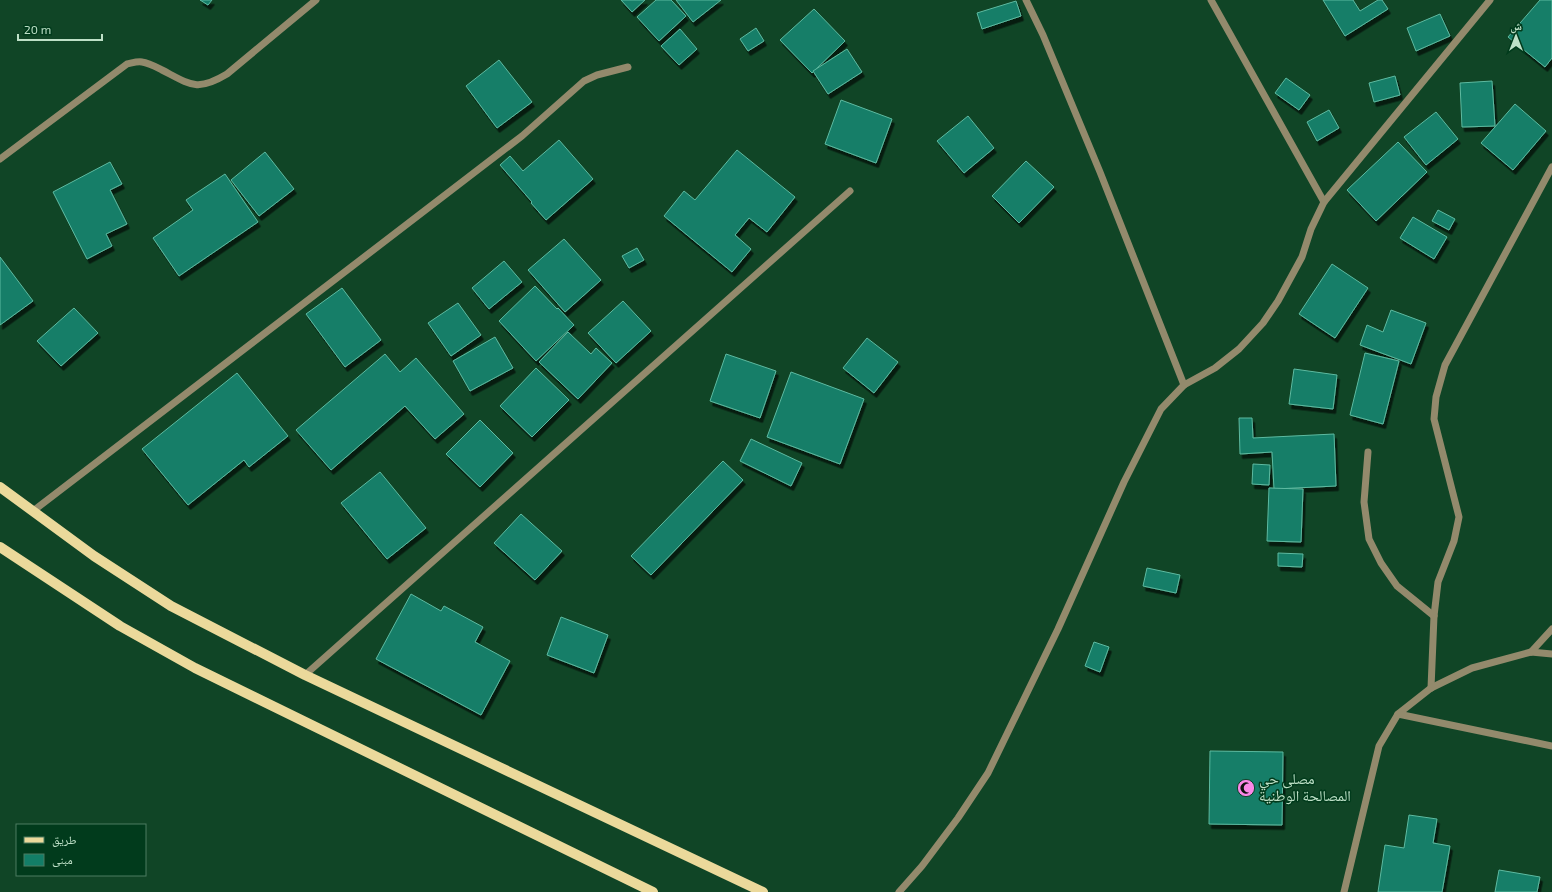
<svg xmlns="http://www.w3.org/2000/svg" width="1552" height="892" font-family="'Exo 2','Noto Naskh Arabic',sans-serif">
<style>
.building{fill:#137e67;stroke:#5ebaa1;filter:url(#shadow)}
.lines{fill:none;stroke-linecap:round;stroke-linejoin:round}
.minor{stroke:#938a6c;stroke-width:7}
.major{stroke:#ebd99b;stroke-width:10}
.labels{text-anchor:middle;stroke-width:3;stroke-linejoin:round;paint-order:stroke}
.poi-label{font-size:15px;fill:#bee0c7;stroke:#013b1c;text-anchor:start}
</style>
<defs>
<filter id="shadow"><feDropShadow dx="2.5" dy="4.5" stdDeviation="0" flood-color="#0009"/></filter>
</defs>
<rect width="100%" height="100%" fill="#104526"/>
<g class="building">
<polygon points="200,0 212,0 208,5"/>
<polygon points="621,0 645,0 632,12"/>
<polygon points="656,0 671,0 686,16 659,41 637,17"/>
<polygon points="676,0 721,0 693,22"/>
<polygon points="1323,0 1353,0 1360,11 1378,0 1382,0 1388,9 1345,36"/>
<polygon points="1540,0 1552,0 1552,58 1545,67 1508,37"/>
<polygon points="1016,1 1021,16 982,29 977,13"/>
<polygon points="814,9 845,41 812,73 780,40"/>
<polygon points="1440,14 1450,36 1416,51 1407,28"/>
<polygon points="756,28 764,41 748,51 740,39"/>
<polygon points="680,29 697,49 679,65 661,46"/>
<polygon points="847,49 862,72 828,94 813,71"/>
<polygon points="499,60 532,102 497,128 466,86"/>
<polygon points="1395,76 1400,95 1374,102 1369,83"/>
<polygon points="1286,78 1310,95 1299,110 1275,93"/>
<polygon points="1492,81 1495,126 1462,127 1460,83"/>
<polygon points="841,100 892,119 876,163 825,144"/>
<polygon points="1515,104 1546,131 1513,170 1481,143"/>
<polygon points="1329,110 1339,128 1317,141 1307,122"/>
<polygon points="1436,112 1458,139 1426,165 1404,137"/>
<polygon points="968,116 994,148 964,173 937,141"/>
<polygon points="559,140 593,179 546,220 531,203 532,202 500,165 510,156 523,171"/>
<polygon points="1398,142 1427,172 1376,221 1347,190"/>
<polygon points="737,150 795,197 767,232 749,218 735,235 751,249 732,272 664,216 684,191 695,200"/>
<polygon points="265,152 294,189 259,216 231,180"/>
<polygon points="1026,161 1054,187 1019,223 992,196"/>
<polygon points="110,162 122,184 110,190 127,224 106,234 112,246 87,259 53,192"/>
<polygon points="225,174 258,222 179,276 153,238 193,210 186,200"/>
<polygon points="1438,210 1455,219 1449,230 1432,221"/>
<polygon points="1413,217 1447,237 1434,259 1400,238"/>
<polygon points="564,239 601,280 565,312 528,270"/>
<polygon points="637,248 644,260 629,268 622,256"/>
<polygon points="0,257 33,301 0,325"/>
<polygon points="504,261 522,282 489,309 472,288"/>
<polygon points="1332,264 1368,288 1335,338 1299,314"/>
<polygon points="535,286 557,309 558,308 574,325 536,361 499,321"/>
<polygon points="342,288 381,340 345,367 306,314"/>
<polygon points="623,301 651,331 616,363 588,333"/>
<polygon points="458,303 481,335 451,356 428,323"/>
<polygon points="74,308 98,333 61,366 37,341"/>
<polygon points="1391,310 1426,323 1411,364 1360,345 1367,325 1383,332"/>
<polygon points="568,332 591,354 596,348 612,363 578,399 539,362"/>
<polygon points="495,337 513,368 470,391 453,361"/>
<polygon points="867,338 898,362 874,393 843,368"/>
<polygon points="1365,353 1399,361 1383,424 1350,415"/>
<polygon points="385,354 400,372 416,358 464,414 435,439 405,406 331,470 296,430"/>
<polygon points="726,354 776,371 760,418 710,401"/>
<polygon points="536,368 569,400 532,437 500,406"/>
<polygon points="1294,369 1337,375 1333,409 1289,404"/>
<polygon points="791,372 864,399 840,464 767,437"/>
<polygon points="237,373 288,436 249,467 244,460 188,505 142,449"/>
<polygon points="1239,418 1252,418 1253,438 1334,434 1336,486 1274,489 1272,452 1240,454"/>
<polygon points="480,420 513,453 480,487 446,454"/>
<polygon points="751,439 802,463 791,486 740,461"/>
<polygon points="723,461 743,480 651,575 631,556"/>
<polygon points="1253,464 1270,465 1269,485 1252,484"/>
<polygon points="380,472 426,528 387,559 341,503"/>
<polygon points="1269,488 1303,489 1301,542 1267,541"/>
<polygon points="521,514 562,551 535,580 494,543"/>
<polygon points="1278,553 1303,554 1302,567 1278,566"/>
<polygon points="1147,568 1180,575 1176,593 1143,586"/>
<polygon points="411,594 441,611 444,606 483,627 475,642 510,661 481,715 376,659"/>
<polygon points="561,617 608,635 594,673 547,655"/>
<polygon points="1094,642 1109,647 1100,672 1085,666"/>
<polygon points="1210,751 1283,752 1282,825 1209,824"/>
<polygon points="1409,815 1437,819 1433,843 1450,846 1442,892 1378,892 1385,845 1404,848"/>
<polygon points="1499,870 1540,877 1537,892 1495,892"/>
</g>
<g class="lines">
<g class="minor">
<polyline points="1026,0 1043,35 1100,172 1184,385"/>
<polyline points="1211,0 1324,202"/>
<path d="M0,159l127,-95c5,-1 11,-3 15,-2 7,1 14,5 20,8 29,15 35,22 65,4l89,-74"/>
<polyline points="1368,452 1364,502 1369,539 1381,563 1397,586 1434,616"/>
<polyline points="33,511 522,136 584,81 597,75 628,67"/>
<polyline points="1531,652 1552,629"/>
<polyline points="305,675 850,191"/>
<polyline points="1431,688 1434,616 1438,582 1454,541 1459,517 1434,419 1436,397 1445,365 1552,167"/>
<polyline points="1398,714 1431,688 1472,668 1531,652 1552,654"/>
<polyline points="899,892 922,866 958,818 988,773 1058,629 1124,482 1161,409 1184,385 1215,368 1239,349 1263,323 1278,301 1302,257 1311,229 1324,202 1490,0"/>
<polyline points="1344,892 1379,746 1398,714 1552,746"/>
</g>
<g class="major">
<polyline points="0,487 94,556 171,606 305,675 763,892"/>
<polyline points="0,547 120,626 195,668 653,892"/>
</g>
</g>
<defs>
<symbol id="mosque-disc" viewBox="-11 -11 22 22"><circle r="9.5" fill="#fa87e7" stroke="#013b1c"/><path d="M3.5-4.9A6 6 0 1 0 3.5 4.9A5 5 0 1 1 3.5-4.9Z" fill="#111"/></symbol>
</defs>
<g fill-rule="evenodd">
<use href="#mosque-disc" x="1236" y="778" width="20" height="20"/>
</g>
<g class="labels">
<g class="poi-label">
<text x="1259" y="784">مصلى حي<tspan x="1259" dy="17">المصالحة الوطنية</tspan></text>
</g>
</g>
<rect x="16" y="824" width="130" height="52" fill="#013b1c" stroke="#4d7d60"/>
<rect x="24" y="837" width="20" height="6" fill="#ebd99b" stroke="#4d7d60"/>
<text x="52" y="844" font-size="12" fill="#bee0c7">طريق</text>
<rect x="24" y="854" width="20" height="12" fill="#137e67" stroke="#4d7d60"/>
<text x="52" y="864" font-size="12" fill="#bee0c7">مبنى</text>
<g transform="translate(1516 36)" stroke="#013b1c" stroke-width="3" paint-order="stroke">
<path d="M0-3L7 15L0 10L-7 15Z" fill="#bee0c7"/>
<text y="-6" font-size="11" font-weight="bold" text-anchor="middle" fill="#bee0c7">ش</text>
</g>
<path d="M18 34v6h84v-6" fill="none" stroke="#bee0c7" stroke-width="2"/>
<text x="24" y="34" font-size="12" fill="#bee0c7" stroke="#013b1c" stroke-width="3" paint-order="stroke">20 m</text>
</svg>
